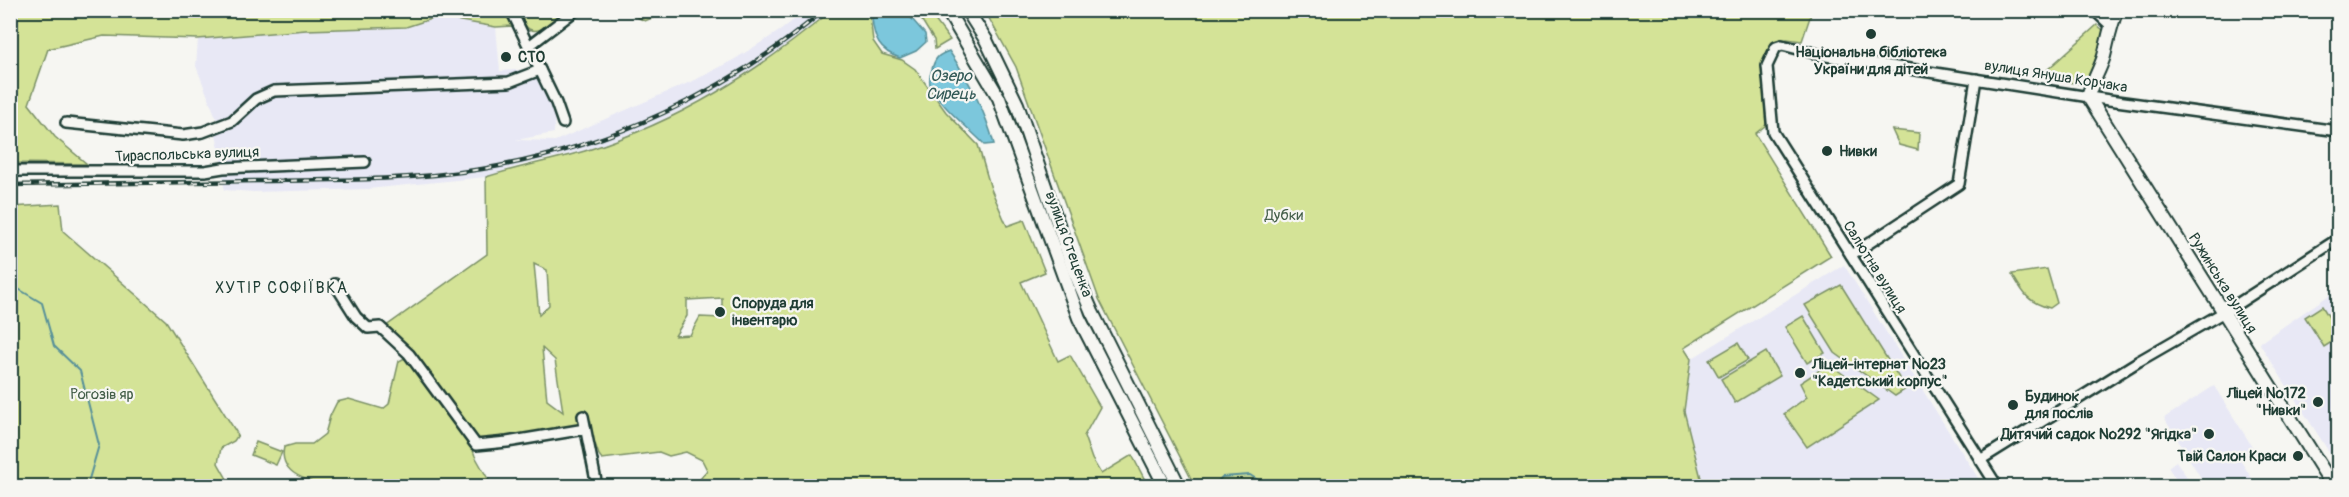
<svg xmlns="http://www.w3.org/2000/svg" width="2349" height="497" font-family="Pangolin,sans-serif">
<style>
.built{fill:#e8e8f5}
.green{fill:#d4e397;stroke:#7a9066;stroke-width:1.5;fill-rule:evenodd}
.water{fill:#7cc7dc;stroke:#579099;stroke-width:1.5}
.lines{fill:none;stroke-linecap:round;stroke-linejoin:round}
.stream{stroke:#579099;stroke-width:2}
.street-casing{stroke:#1f3d34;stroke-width:14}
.secondary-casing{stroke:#1f3d34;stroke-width:16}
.street{stroke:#f6f6f2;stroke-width:9}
.secondary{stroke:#f6f6f2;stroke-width:12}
.rail-casing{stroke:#1f3d34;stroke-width:4.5}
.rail{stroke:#f6f6f2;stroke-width:2;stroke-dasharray:7;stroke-linecap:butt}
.poi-dot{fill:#1f3d34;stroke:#f6f6f2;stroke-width:2}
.labels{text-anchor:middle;stroke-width:4.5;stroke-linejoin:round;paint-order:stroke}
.poi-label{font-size:15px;font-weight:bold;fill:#1f3d34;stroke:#f6f6f2;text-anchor:start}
.street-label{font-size:15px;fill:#1f3d34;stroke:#f6f6f2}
.park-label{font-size:15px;fill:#435e48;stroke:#f6f6f2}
.water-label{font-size:16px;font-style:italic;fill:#325956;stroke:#f6f6f2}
.neighbourhood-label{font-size:16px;letter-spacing:1.5px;fill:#1f3d34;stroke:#f6f6f2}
</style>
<rect width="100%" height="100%" fill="#f6f6f2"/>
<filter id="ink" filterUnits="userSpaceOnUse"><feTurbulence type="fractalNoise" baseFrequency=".0167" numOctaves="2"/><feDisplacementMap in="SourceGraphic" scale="12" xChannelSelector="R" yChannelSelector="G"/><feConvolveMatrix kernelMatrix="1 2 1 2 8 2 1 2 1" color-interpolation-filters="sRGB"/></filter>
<g filter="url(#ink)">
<g class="built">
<polygon points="805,11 831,11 785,48 743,78 651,126 587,150 521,165 486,177 368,189 254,192 224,190 223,168 216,134 217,120 196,66 198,39 306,30 406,27 437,17 496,27 500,71 530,69 534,60 555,109 554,133 516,140 555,141 697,79 735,59 781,30"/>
<polygon points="1844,265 1983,486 1703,486 1684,411 1691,359"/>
<polygon points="2338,289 2338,466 2260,344 2261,342"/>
<polygon points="2214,386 2255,451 2240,460 2257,486 2206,486 2164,418"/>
<polygon points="2176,461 2193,486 2180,486 2168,467"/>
</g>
<g class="green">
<polygon points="504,11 512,26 496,27 437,17 406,27 306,30 198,39 104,36 48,49 29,104 55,137 87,164 11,163 11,11"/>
<path d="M520,11v-1l47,1c-11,7 -31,30 -42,14 -4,-5 -5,-9 -5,-14z"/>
<polygon points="624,11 669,11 645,21"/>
<path d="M831,11h48l-9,5 3,25 9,13 20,6 13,9 31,43 32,33 13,44 16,37 17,-6 21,52 -24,10 37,79 12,-6 30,52 -16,29 8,23 9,15 31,-19 16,31h-453l12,-16 -5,-10 -16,-8 -17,4 -10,-4 -57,7 -3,-4 -15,-43 -5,1v13l-102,14 -92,-113 102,-73 -1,-77c34,-11 68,-17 102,-27 92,-29 169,-78 243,-139zM534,264l13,6 2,35 -10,10zM722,298v20l-22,-1 -10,18 -15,1 12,-20v-16zM542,348l13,12 8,52 -16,-12z"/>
<polygon points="916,11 928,11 950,40 935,49 934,40"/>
<polygon points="985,11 1812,11 1802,41 1787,39 1775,45 1762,64 1766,125 1755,134 1831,256 1684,348 1691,359 1684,411 1703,486 1195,486 1099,299 1016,67"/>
<polygon points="2097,25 2103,30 2100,56 2087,85 2061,81 2046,71"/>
<polygon points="1892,130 1919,133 1918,150 1899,145"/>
<polygon points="60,204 63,231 166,321 238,435 234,441 221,448 218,463 231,486 11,486 11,207"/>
<path d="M2047,269l10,34 -7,5c-22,-5 -27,-15 -38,-34z"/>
<polygon points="1841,285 1906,389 1895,396 1835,353 1805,305"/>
<polygon points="2322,306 2338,332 2338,338 2324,347 2305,317"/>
<polygon points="1803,316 1825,353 1807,363 1785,327"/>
<polygon points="1738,343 1748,360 1719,377 1709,360"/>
<polygon points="1766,352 1780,376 1735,403 1721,379"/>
<path d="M405,358l65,84 5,14 17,30h-167c-19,-6 -47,-13 -41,-39l11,-3h17l13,-10 5,-18 7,-14 12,-3 34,10 6,-5 10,-43z"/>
<polygon points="1829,364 1879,400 1807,447 1784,414 1807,397 1800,383"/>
<polygon points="256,442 282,452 276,465 251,455"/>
</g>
<g class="water">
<path d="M883,11h22l20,23 1,8 -10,9 -16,7c-21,-7 -26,-19 -28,-40z"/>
<path d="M949,51c20,29 36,59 45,93l-9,1c-16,-17 -43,-37 -54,-58 -3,-5 -1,-12 1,-18 3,-11 6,-14 17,-18z"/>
</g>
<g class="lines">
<g class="stream">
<polyline points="10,284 42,303 54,346 80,371 99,445 87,486"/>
<polyline points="1214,486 1222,477 1250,475 1267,486"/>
</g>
<defs>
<g id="street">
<polyline points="511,10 556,103 563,123"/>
<polyline points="2094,10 2110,25"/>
<polyline points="529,46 576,10"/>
<polyline points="66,123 183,135 203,132 232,121 256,99 274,91 509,82 540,70"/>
<polyline points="10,171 205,171 223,168 365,162"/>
<polyline points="1851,255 1959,184 1976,79"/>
<polyline points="335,284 356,317 368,328 380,327 409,354 476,445 507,442 585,429"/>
<polyline points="583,416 597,486"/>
<polyline points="1980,460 2139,361 2231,308 2338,239"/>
<polyline points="1997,486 1773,132 1767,66 1776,47 1782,45 1826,56 2109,100 2338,131"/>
</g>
<g id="secondary">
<polyline points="947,10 999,98 1079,318 1165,486"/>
<polyline points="967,10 986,40 1017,104 1073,268 1092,312 1179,486"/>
<path d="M2117,10c-7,16 -9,30 -13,46 -4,14 -12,26 -16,40l245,390"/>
</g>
</defs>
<use href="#street" class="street-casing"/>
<use href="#secondary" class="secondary-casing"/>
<use href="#street" class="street"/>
<use href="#secondary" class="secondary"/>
<defs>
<path id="rail" d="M10,185c82,-1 164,-2 246,-4 75,-1 152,0 226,-12 124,-20 247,-77 342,-159"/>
</defs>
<use href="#rail" class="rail-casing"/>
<use href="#rail" class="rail"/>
</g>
</g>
<g class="poi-dot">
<circle cx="1871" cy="34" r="6"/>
<circle cx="506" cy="57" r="6"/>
<circle cx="1827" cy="151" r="6"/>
<circle cx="720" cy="312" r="6"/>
<circle cx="1800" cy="373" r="6"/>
<circle cx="2318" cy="402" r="6"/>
<circle cx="2013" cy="405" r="6"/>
<circle cx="2209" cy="434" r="6"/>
<circle cx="2298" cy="456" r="6"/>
</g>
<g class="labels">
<g class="poi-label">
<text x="1871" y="57" text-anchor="middle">Національна бібліотека<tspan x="1871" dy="17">України для дітей</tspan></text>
<text x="518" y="62">СТО</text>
<text x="1839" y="156">Нивки</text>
<text x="732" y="308">Споруда для<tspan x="732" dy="17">інвентарю</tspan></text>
<text x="1812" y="369">Ліцей-інтернат №23<tspan x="1812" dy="17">"Кадетський корпус"</tspan></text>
<text x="2306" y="398" text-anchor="end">Ліцей №172<tspan x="2306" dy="17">"Нивки"</tspan></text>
<text x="2025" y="401">Будинок<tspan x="2025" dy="17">для послів</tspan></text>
<text x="2197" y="439" text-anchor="end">Дитячий садок №292 "Ягідка"</text>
<text x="2286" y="461" text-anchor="end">Твій Салон Краси</text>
</g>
<g class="street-label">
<text transform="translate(2056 76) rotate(9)" y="5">вулиця Януша Корчака</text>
<text transform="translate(187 154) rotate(-2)" y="5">Тираспольська вулиця</text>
<text transform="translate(1069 244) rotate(70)" y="5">вулиця Стеценка</text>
<text transform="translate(1875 267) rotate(58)" y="5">Салютна вулиця</text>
<text transform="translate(2223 283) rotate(58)" y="5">Ружинська вулиця</text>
</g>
<g class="park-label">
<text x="1284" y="220">Дубки</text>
<text x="102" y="399">Рогозів яр</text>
</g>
<g class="water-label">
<text x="951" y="81">Озеро<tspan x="951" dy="18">Сирець</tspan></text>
</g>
<g class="neighbourhood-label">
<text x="282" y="293">ХУТІР СОФІЇВКА</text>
</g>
</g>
<rect width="2349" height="497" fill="none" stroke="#f6f6f2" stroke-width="36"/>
<rect x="18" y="18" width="2313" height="461" fill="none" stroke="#1f3d34" stroke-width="2" filter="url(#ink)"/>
</svg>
